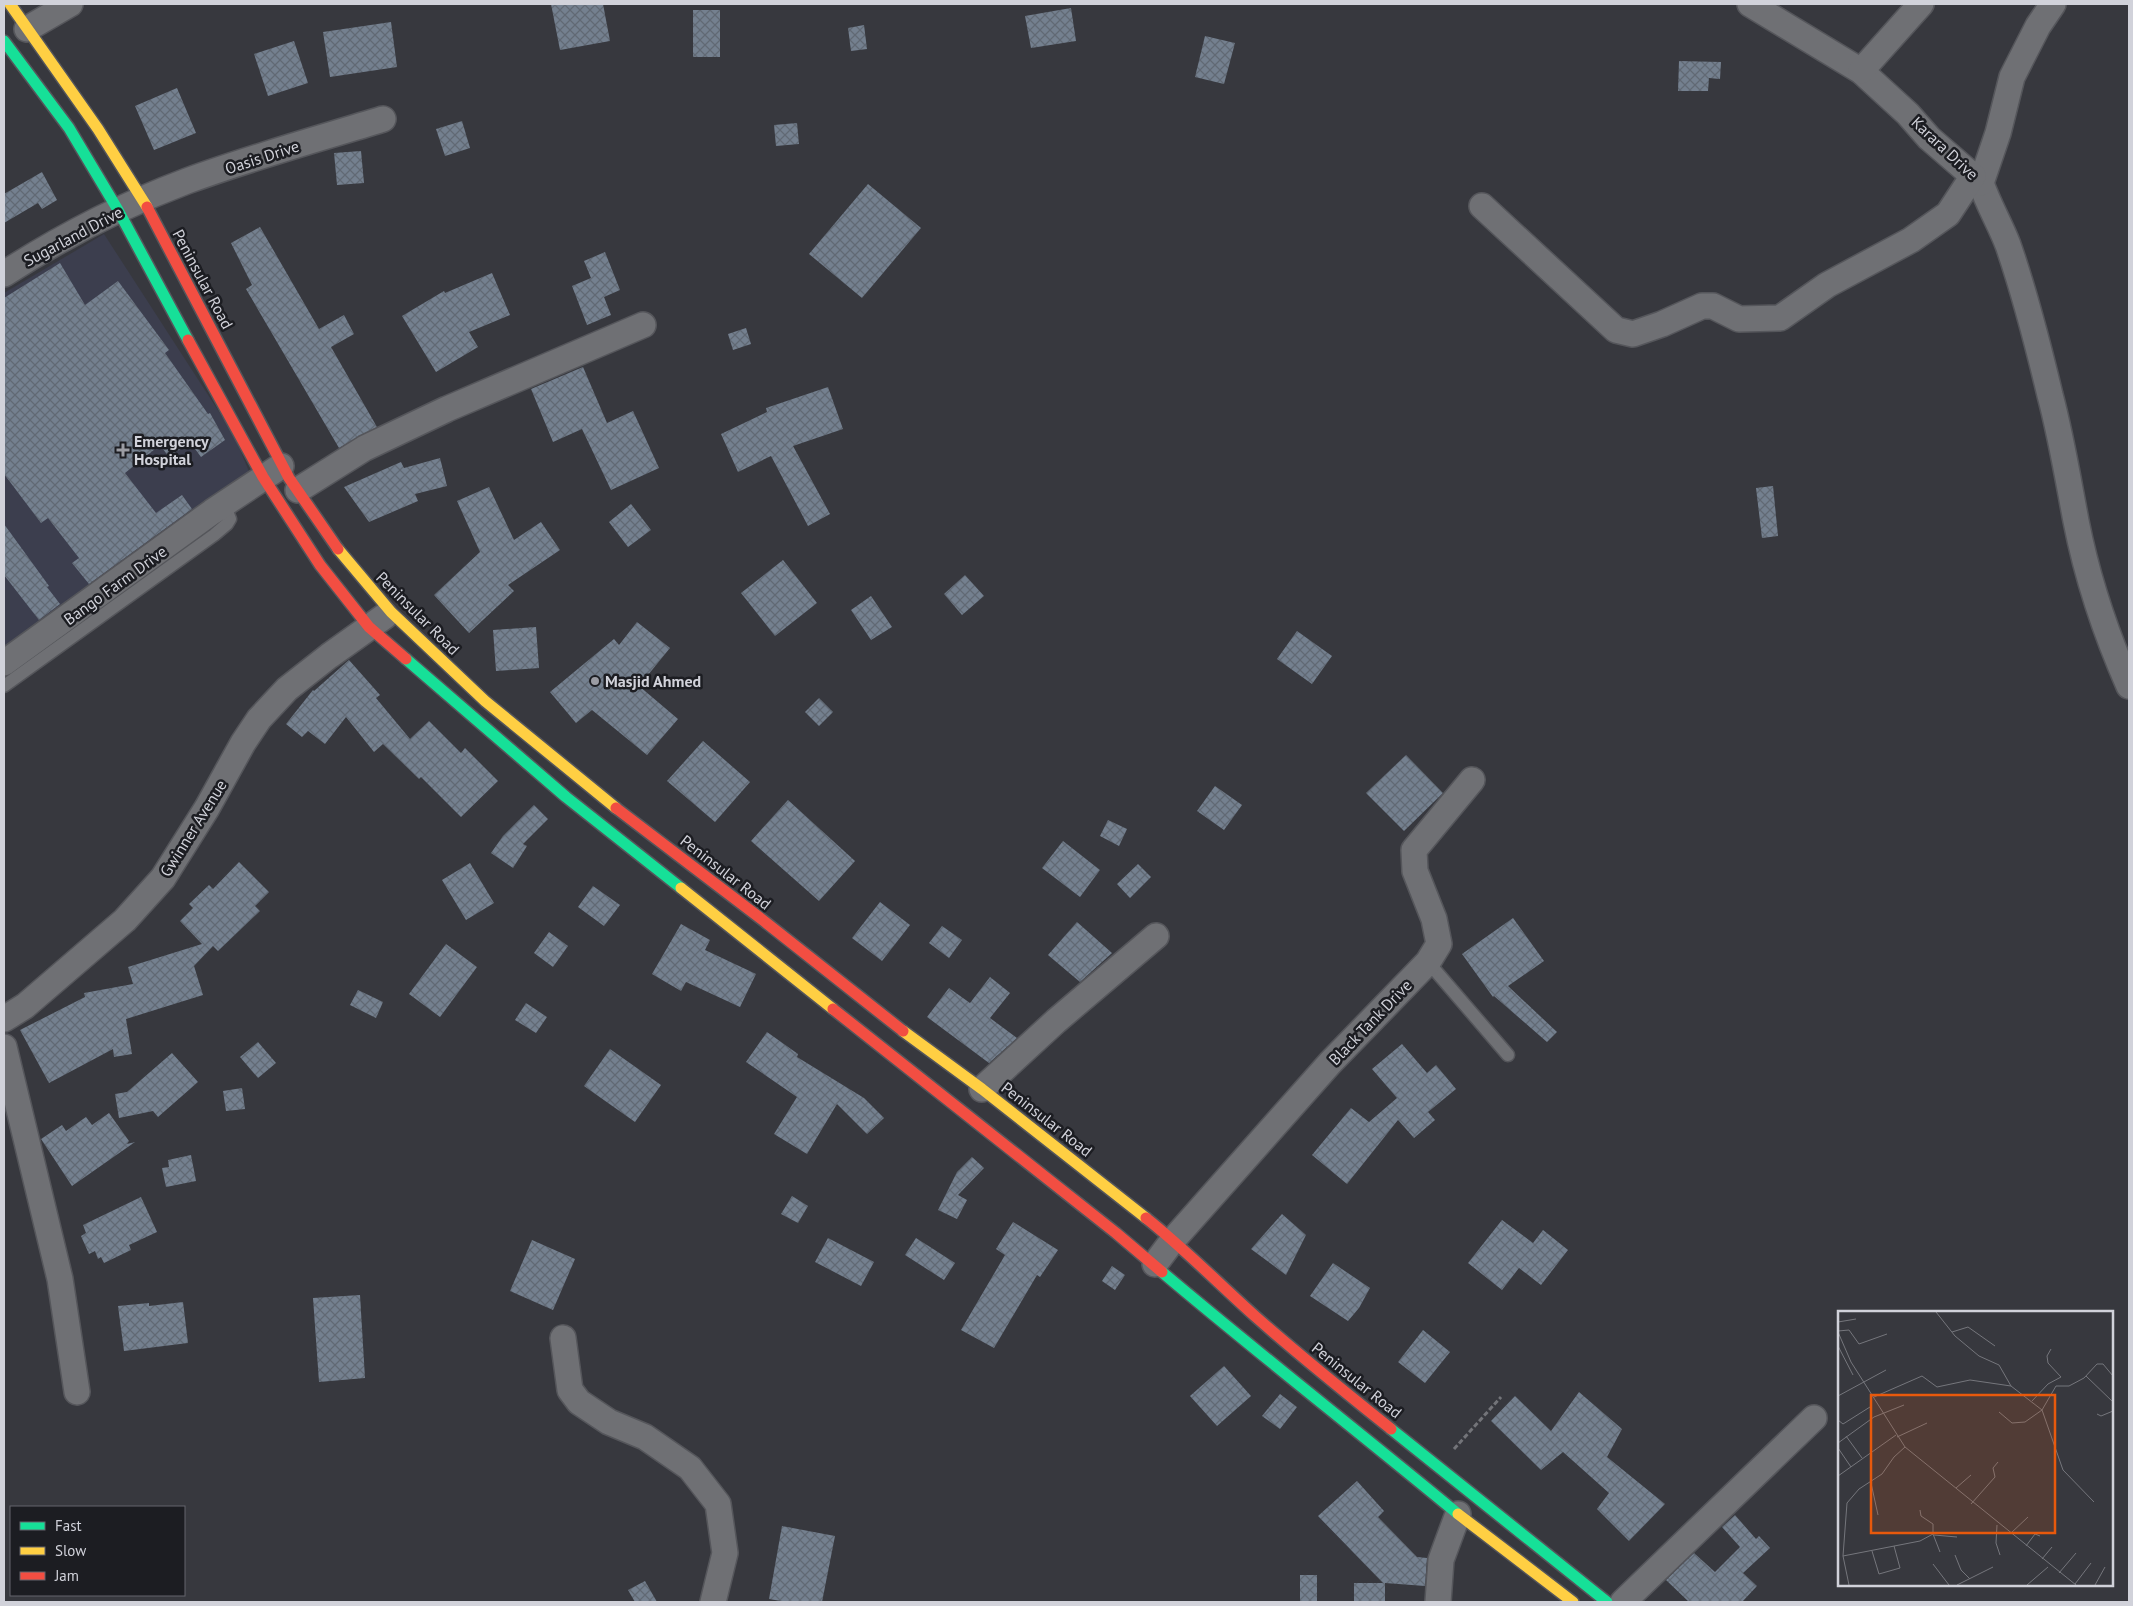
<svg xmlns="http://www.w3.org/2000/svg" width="2133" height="1606" font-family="'PT Sans',sans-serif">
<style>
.built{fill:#3c3e4e}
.building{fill:url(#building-cross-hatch)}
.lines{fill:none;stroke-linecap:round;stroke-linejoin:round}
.lane-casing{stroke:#55565b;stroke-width:15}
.street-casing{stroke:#55565b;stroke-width:28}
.fast-casing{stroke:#55565b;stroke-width:14}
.slow-casing{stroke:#55565b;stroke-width:14}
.jam-casing{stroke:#55565b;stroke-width:14}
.path{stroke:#737479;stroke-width:3;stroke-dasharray:5 2.5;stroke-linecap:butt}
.lane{stroke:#6f7074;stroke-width:12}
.street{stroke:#6f7074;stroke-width:25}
.fast{stroke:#16e098;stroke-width:11}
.slow{stroke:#ffcf43;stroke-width:11}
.jam{stroke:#f24e42;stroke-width:11}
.poi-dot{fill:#9b9ca3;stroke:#1c1d22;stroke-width:2}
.labels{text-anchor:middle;stroke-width:5;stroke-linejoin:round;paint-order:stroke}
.street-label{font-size:16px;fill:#d1d2da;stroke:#1c1d22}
.poi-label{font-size:16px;font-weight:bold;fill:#d1d2da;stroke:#1c1d22;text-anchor:start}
.inset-road{fill:none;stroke:#75767c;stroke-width:1}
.view{fill:#e8590c;fill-opacity:0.15;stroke:#e8590c;stroke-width:2.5}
.inset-edge{fill:none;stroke:#d1d2da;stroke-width:2.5}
</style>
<defs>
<pattern id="building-cross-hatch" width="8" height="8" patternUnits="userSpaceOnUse" patternTransform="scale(1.25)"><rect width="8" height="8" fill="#74808f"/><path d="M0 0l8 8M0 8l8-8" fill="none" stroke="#616974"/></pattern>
</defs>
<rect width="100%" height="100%" fill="#37383e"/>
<polygon class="built" points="104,234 234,435 250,474 4,658 4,293"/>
<g class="building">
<polygon points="551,4 603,4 610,41 560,50"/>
<polygon points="1071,8 1076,41 1031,48 1025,16"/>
<rect x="693" y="10" width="27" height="47"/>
<polygon points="391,22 397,67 330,77 323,32"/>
<polygon points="864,25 867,49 851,51 848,28"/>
<polygon points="1205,36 1235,43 1224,84 1195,77"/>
<polygon points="294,41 308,83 268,96 254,54"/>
<polygon points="1679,61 1721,62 1720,79 1709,78 1708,91 1678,91"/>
<polygon points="177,88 196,133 154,150 135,106"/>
<polygon points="462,121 470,148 445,156 436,129"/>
<polygon points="797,123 799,144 776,146 774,125"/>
<polygon points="361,151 364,183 337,185 334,153"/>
<polygon points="42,172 57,200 42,209 38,203 4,223 4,194"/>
<polygon points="868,184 921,228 862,298 809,254"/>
<polygon points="260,227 319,329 344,315 354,334 331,347 377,427 339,448 246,289 252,285 231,243"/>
<polygon points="605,252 620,290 604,297 611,315 587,325 572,286 591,278 584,261"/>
<polygon points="60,263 85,305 118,281 169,350 165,353 208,414 210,413 225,440 201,457 190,442 169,457 160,445 125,473 156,513 182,495 192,509 89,584 72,563 79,558 48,518 41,523 4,474 4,298"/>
<polygon points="492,273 510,315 469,332 478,347 436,372 402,316 444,291 445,293"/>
<polygon points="746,328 751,344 733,350 728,334"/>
<polygon points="583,367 607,423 633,411 659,468 611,490 582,429 553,442 531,389"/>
<polygon points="828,387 843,429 793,446 830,514 808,526 771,456 738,472 721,434 767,412 766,408"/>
<polygon points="440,458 447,486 415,494 418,501 369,522 344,487 401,462 404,468"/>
<polygon points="1773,486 1778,536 1762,538 1756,488"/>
<polygon points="489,487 514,540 541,522 560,550 508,585 514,591 469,633 434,595 480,552 457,501"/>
<polygon points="631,504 651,530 628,547 609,522"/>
<polygon points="4,524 49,586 47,587 60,604 39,620 4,575"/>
<polygon points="783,560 817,603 775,636 741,593"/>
<polygon points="965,575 984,596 962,615 944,594"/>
<polygon points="871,596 892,627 871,640 851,610"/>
<polygon points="637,622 670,648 639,686 678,719 647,755 592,710 576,723 550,692 614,639 619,645"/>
<polygon points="536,627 539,668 496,671 493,630"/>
<polygon points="1297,631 1332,656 1312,684 1277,659"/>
<polygon points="349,660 380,695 376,698 410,739 429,721 461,753 465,748 498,781 461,817 421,777 419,779 383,744 374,752 346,717 325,744 308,731 302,737 286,724 313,690 314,691"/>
<polygon points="819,698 833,712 819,726 805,712"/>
<polygon points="703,741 750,782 715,822 667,781"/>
<polygon points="1406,755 1443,793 1404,831 1366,793"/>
<polygon points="1215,786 1242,805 1224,830 1197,811"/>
<polygon points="788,800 855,861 819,901 751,841"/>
<polygon points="534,805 548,819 523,844 527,846 513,868 491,853 503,836"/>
<polygon points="1108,820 1127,829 1119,846 1100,836"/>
<polygon points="1063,841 1100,870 1080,897 1042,868"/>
<polygon points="239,862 269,892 255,906 260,911 218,951 213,946 194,966 203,995 126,1019 132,1054 114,1057 113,1049 49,1083 20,1030 85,997 84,993 133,984 128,967 202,944 180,921 193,908 189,904 209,885 213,889"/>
<polygon points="470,863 494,903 466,920 442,880"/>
<polygon points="1138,864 1151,877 1130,898 1117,884"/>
<polygon points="593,886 620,905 604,926 578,907"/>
<polygon points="880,902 910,925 882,961 852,938"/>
<polygon points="1513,918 1544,961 1508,986 1557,1032 1547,1042 1494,996 1493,997 1462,954"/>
<polygon points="1077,922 1112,953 1080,982 1048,955"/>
<polygon points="681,924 710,940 705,950 756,974 740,1007 686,982 681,991 652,974"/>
<polygon points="942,926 962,940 949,958 929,943"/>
<polygon points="549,932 568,946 553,967 534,953"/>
<polygon points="446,944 477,967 440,1017 409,994"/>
<polygon points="990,977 1010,993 990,1018 1017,1038 989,1063 927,1017 949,988 970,1003"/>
<polygon points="358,990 383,1002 376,1018 350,1005"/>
<polygon points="526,1003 547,1017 536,1033 515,1020"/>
<polygon points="767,1032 798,1054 797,1057 864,1098 884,1118 867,1134 837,1104 807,1154 774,1134 797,1097 746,1062"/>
<polygon points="258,1042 276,1063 258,1078 240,1057"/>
<polygon points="1402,1044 1427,1073 1436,1065 1456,1089 1428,1112 1435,1120 1414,1138 1398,1120 1347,1184 1312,1155 1351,1108 1369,1122 1397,1098 1372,1069"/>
<polygon points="610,1049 661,1085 635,1122 584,1086"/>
<polygon points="172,1053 198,1082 158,1117 153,1111 119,1118 115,1094 127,1092"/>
<polygon points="242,1088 245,1109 226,1111 223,1091"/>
<polygon points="109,1113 129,1141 127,1144 135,1142 72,1186 41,1139 62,1125 66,1131 86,1117 92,1125"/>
<polygon points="191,1155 196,1181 166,1187 162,1168 169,1167 168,1160"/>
<polygon points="972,1157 984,1168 958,1195 967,1200 957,1219 938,1210 957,1172"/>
<polygon points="792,1196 808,1206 798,1223 781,1214"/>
<polygon points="141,1197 157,1232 129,1245 131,1250 104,1263 101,1257 98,1259 95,1251 89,1254 81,1236 86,1233 83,1225"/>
<polygon points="1282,1214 1306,1235 1286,1275 1251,1249"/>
<polygon points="1502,1220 1533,1243 1543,1230 1568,1250 1541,1285 1519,1268 1502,1290 1468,1263"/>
<polygon points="1013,1222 1058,1250 1040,1277 1037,1275 994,1348 961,1330 1005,1255 996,1249"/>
<polygon points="828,1238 874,1262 861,1286 815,1262"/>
<polygon points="916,1238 955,1263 944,1280 905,1255"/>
<polygon points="532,1240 575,1259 553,1310 510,1291"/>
<polygon points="1333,1263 1370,1288 1359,1308 1348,1321 1310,1296"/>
<polygon points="1112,1266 1125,1275 1115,1290 1102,1281"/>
<polygon points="360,1295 365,1378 319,1382 313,1298"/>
<polygon points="183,1302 188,1343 124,1351 118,1306 149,1303 149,1306"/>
<polygon points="1423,1330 1450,1352 1425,1383 1398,1362"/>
<polygon points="1224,1366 1251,1396 1217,1426 1190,1396"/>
<polygon points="1579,1392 1622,1429 1607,1457 1665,1504 1629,1541 1597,1509 1609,1493 1563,1452 1541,1470 1491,1421 1515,1396 1551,1431"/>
<polygon points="1280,1394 1297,1407 1280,1429 1262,1416"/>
<polygon points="1357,1481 1384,1511 1378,1517 1417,1557 1427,1558 1425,1586 1385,1583 1385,1602 1354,1602 1354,1583 1383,1583 1318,1516"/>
<polygon points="1735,1515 1756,1539 1759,1536 1770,1548 1743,1573 1757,1586 1742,1602 1689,1602 1666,1580 1694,1553 1715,1572 1740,1547 1722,1527"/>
<polygon points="782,1526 835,1536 822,1602 787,1602 769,1599"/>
<rect x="1300" y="1575" width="17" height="27"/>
<polygon points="645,1581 657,1602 635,1602 628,1590"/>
</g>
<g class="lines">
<defs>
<g id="lane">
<polyline points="4,686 214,535 227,524 230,519 224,504"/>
<polyline points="1428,962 1508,1055"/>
</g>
<g id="street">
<polyline points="1750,4 1861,71 1908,114 1929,138 1981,183"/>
<polyline points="27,29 70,4"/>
<polyline points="1861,71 1921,4"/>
<path d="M1981,183c7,21 19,41 27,62 17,49 30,100 42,150 11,41 18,84 26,126 11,56 30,113 53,165"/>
<polyline points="1981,183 1998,133 2012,77 2038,26 2053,4"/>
<polyline points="1482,206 1616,330 1633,334 1662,324 1702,306 1713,306 1739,319 1780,318 1827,285 1911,240 1948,214 1973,176"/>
<path d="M4,274c57,-37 119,-69 183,-93 65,-24 131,-42 196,-62"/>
<polyline points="298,490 365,448 447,409 643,325"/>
<polyline points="4,663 212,512 281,466"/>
<polyline points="4,1019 25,1006 125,920 163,878 207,808 243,743 259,719 287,689 329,656 385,616"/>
<polyline points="4,1047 60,1279 77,1392"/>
<polyline points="982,1089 1056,1021 1156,936"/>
<polyline points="1155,1264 1173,1240 1330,1063 1428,962 1439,944 1434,919 1415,871 1414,850 1472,780"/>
<polyline points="563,1338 570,1390 579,1402 609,1422 645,1437 690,1468 718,1504 725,1553 713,1602"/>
<polyline points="1438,1602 1441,1560 1458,1514"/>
<polyline points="1623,1602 1814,1418"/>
</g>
<g id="fast">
<polyline points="4,41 69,128 118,210 188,340"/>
<polyline points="406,659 566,797 681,888"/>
<path d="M1162,1272c97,82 197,160 296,242"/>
<polyline points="1391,1429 1607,1602"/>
</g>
<g id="slow">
<polyline points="10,4 98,129 147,207"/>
<polyline points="338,549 391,612 485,701 616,808"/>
<polyline points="681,888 833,1009"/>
<polyline points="903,1031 982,1089 1146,1218"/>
<polyline points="1458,1514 1573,1602"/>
</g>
<g id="jam">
<polyline points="147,207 289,478 338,549"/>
<polyline points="188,340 263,477 320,565 369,627 406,659"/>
<polyline points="616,808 764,921 903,1031"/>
<polyline points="833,1009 1116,1233 1162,1272"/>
<path d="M1146,1218c39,31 73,66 110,99 44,39 89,75 135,112"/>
</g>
</defs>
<use href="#lane" class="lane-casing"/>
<use href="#street" class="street-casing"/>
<use href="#fast" class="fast-casing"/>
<use href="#slow" class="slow-casing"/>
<use href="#jam" class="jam-casing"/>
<polyline class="path" points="1454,1449 1501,1397"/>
<use href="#lane" class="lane"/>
<use href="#street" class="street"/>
<use href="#fast" class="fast"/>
<use href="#slow" class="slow"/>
<use href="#jam" class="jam"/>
</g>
<g class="poi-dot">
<path d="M120.5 442.5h5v5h5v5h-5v5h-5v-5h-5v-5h5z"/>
<circle cx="595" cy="681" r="5"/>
</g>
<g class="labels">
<g class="street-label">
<text transform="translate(1945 148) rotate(43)" y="6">Karara Drive</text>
<text transform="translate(262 157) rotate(-18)" y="6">Oasis Drive</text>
<text transform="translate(73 236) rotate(-28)" y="6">Sugarland Drive</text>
<text transform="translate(203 279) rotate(62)" y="6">Peninsular Road</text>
<text transform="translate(115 585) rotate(-36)" y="6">Bango Farm Drive</text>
<text transform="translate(418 613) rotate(45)" y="6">Peninsular Road</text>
<text transform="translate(193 828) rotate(-58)" y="6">Gwinner Avenue</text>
<text transform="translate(726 872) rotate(38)" y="6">Peninsular Road</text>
<text transform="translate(1370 1022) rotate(-46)" y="6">Black Tank Drive</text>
<text transform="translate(1047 1119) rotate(38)" y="6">Peninsular Road</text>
<text transform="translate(1357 1380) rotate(39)" y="6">Peninsular Road</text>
</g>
<g class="poi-label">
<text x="134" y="447">Emergency<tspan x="134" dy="18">Hospital</tspan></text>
<text x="605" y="687">Masjid Ahmed</text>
</g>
</g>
<g transform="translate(1838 1311)">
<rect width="275" height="275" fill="#37383e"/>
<path class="inset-road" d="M98,1l19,24 24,20 20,9 12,21 31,24 21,60 31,32M0,11l18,-3M0,20l11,-1 10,14 28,-10M0,21l13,30 54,85 171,138M114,21l16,-5 27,19M0,35l15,29M248,65l27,26M0,85l48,-26M36,86l48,-21 15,11 33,-7 41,6M194,90l16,-17 13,-7 -13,-14 -1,-7 4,-7M204,99l14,-24h13l15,-8 13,-14h6l10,12M161,101l13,11 13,-1 17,-12M259,103l4,2 12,-5M0,109l5,4 27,-17M8,125l16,22M59,126l30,-14M0,132l36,-26 30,-12M0,137l13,19M0,165l58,-41M33,172l7,32M118,177l15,-13M133,193l24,-27 -2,-9 5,-6M82,199l1,6 12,8v10l7,18M159,214l-1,18 4,12M173,222l17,-16M96,224l23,2M188,235l9,-12 5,2M34,240l7,23 21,-6 -6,-22M117,244l6,15 9,9M5,245l77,-15 13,-7M204,248l10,-12M95,253l16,21M221,262l17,-20M237,273l16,-21M11,274l-6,-29 4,-53 12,-14 23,-15 12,-17 11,-10M119,274l36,-18M189,274l21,-18M257,274l10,-18"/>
<path class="view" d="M33,84h184v138h-184z"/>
<rect width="275" height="275" class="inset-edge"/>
</g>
<rect width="2133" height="1606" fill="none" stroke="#d1d2da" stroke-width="10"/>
<rect x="10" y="1506" width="175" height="90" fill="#1c1d22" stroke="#64656c"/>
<rect x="20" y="1522" width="25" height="8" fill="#16e098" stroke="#64656c"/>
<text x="55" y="1531" font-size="15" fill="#d1d2da">Fast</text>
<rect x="20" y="1547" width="25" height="8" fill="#ffcf43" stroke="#64656c"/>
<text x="55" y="1556" font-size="15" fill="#d1d2da">Slow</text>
<rect x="20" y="1572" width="25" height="8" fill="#f24e42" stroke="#64656c"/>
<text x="55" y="1581" font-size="15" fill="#d1d2da">Jam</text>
</svg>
